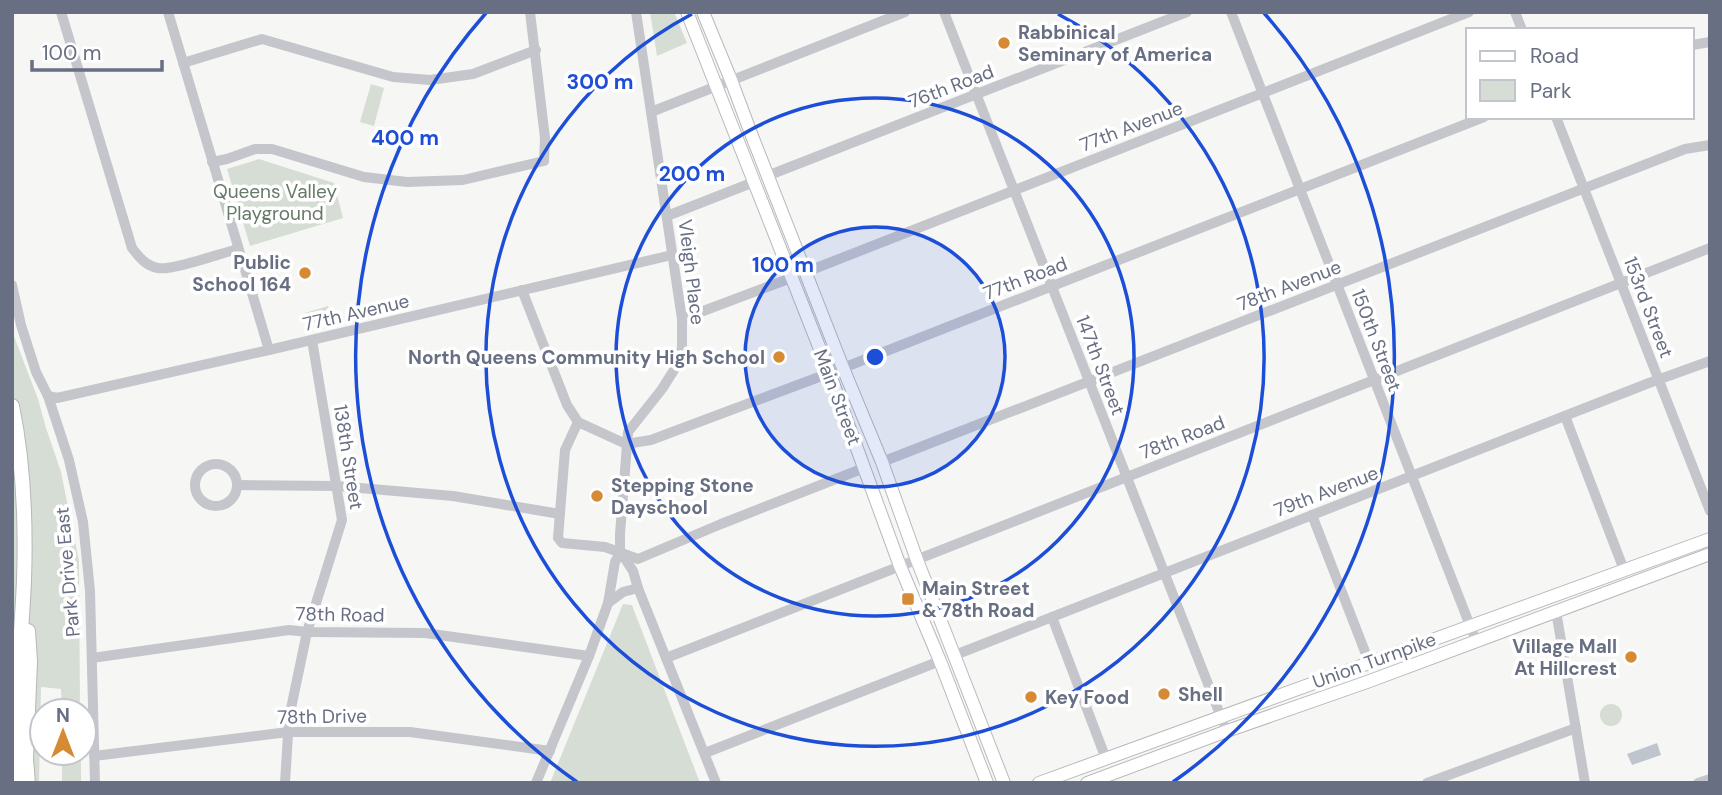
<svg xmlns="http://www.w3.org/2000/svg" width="1722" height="795" font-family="'DM Sans',sans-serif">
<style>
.green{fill:#d6ddd5}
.water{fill:#bfc5cc}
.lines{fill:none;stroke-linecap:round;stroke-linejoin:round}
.major-casing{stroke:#b8b9be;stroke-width:14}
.highway-casing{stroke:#b5b7bb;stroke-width:16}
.minor{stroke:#c5c6cb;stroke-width:10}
.major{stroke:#fff;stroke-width:12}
.highway{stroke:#fff;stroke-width:14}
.ring{fill:none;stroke:#1d4ed8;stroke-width:3.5}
.poi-dot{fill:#d78a34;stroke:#fff;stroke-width:2.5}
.labels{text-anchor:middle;stroke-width:7;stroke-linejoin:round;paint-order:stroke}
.poi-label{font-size:19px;font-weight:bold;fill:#686f83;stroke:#fff;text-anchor:start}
.street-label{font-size:19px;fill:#686f83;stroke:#fff}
.park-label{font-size:19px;fill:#667a68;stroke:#fff}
.centre{fill:#1d4ed8;stroke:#fff;stroke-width:3.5}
.ring-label{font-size:21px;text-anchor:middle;font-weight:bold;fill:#1d4ed8;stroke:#fff;stroke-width:7;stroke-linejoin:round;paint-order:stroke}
</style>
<rect width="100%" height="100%" fill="#f6f7f4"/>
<g class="green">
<polygon points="650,12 674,12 687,43 657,56"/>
<polygon points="371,84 384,88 374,126 360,122"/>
<polygon points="259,159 334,183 343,218 250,246 227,169"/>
<polygon points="328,306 331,317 308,324 305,313"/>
<polygon points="12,331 38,399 46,428 61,472 79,561 80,711 62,711 61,689 41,687 39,783 12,783"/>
<polygon points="623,604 632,605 700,783 550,783"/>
<circle cx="1611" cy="715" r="11"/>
<rect x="62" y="753" width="19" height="30"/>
</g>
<polygon class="water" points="1657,743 1661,755 1632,765 1627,754"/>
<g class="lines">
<defs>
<g id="major">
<polyline points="687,12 829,372 900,566 940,661 987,783"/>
<polyline points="703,12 731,80 752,136 843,368 882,462 917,560 1004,783"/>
<polyline points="1039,783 1710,539"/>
<polyline points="1087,783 1227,731 1367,682 1710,554"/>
</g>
<g id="highway">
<path d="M12,406c12,58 14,116 12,175 -3,67 -11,134 -9,202"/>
<polyline points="28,631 30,661 26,759 28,783"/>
</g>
</defs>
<use href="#major" class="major-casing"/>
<use href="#highway" class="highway-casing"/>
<g class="minor">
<path d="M61,12l71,236c7,9 14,18 26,20 14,3 63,-15 80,-19"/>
<polyline points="168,12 269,350"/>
<polyline points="944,12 1223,722"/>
<polyline points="1231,12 1476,641"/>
<polyline points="1515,12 1522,30"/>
<polyline points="1692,45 1710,42"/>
<polyline points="183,63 262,39 393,77 430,80 473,74 536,50"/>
<polyline points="651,112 905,12"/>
<polyline points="1556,117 1710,511"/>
<polyline points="212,162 227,159 255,149 272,149 364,177 407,182 463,180 544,161 545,138 530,12"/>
<polyline points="767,176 1187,12"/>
<polyline points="667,216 754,182"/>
<polyline points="806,272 1469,12"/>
<polyline points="12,285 21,325 36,372 48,396 69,460 83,522 90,591 95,783"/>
<polyline points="522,290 567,405 578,422"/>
<polyline points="682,319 791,278"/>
<polyline points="48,396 57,398 269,350 672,255"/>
<polyline points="1565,416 1624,570"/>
<polyline points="578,422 626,444 651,440 843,368 1484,117"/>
<polyline points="578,422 565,450 558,538 562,543 605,547 638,559 721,524 864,468"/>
<polyline points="882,462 1685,149 1710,145"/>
<circle cx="216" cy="485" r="21"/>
<polyline points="237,485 337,486 453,496 560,514"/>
<polyline points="1312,515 1369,662"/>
<polyline points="622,554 633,571 638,588 716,783"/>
<polyline points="608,603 623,592 638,588"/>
<polyline points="1556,611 1585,783"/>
<polyline points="1052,617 1106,759"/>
<polyline points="955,655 1649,383 1710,361"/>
<polyline points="92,658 289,630 307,632 425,633 589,656"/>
<polyline points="666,658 1710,248"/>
<polyline points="705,753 940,661"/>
<polyline points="94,756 288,732 410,732 550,751"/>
<polyline points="285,783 289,718 307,632 342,520 312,340"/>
<polyline points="536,783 589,656 608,603 615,562 620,553 620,534 628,432 662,389 674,370 682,348 682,319 636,12"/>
<polyline points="1427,783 1576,728"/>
<polyline points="1698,783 1710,779"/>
</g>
<use href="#major" class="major"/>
<use href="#highway" class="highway"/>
</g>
<circle cx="875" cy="357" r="130" fill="#1d4ed8" fill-opacity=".12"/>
<g class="ring">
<circle cx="875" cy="357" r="130"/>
<circle cx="875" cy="357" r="259"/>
<path d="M1058 14A389 389 0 1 1 692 14"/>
<path d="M577 782A519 519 0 0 1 486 13M1264 13A519 519 0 0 1 1173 782"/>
</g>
<g class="poi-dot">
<circle cx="1004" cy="43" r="7"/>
<circle cx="305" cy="273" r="7"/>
<circle cx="779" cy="357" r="7"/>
<circle cx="597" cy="496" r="7"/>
<rect x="901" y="592" width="14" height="14" rx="3.5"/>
<circle cx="1631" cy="657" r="7"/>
<circle cx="1164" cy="694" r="7"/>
<circle cx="1031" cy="697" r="7"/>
</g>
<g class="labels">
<g class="poi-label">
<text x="1018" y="39">Rabbinical<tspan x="1018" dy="22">Seminary of America</tspan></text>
<text x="291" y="269" text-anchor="end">Public<tspan x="291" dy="22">School 164</tspan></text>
<text x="765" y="364" text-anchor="end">North Queens Community High School</text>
<text x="611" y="492">Stepping Stone<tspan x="611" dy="22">Dayschool</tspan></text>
<text x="922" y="595">Main Street<tspan x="922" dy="22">&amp; 78th Road</tspan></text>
<text x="1617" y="653" text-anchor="end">Village Mall<tspan x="1617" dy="22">At Hillcrest</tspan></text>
<text x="1178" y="701">Shell</text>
<text x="1045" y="704">Key Food</text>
</g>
<g class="street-label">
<text transform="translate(951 86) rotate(-21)" y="7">76th Road</text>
<text transform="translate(1131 126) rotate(-21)" y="7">77th Avenue</text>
<text transform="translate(692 272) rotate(83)" y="7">Vleigh Place</text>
<text transform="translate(1025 278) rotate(-21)" y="7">77th Road</text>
<text transform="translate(1289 285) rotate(-21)" y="7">78th Avenue</text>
<text transform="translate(1649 307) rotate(69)" y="7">153rd Street</text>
<text transform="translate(356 312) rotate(-13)" y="7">77th Avenue</text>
<text transform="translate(1377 340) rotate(69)" y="7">150th Street</text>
<text transform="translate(1101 365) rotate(69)" y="7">147th Street</text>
<text transform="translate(838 397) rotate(69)" y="7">Main Street</text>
<text transform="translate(1182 437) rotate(-21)" y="7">78th Road</text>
<text transform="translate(349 457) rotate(81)" y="7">138th Street</text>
<text transform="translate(1326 491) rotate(-21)" y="7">79th Avenue</text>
<text transform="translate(67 572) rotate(-95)" y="7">Park Drive East</text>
<text transform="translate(340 614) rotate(1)" y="7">78th Road</text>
<text transform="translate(1374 660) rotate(-20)" y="7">Union Turnpike</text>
<text transform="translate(322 716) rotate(-1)" y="7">78th Drive</text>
</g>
<g class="park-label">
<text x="275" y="198">Queens Valley<tspan x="275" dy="22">Playground</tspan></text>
</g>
</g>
<circle cx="875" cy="357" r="10" class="centre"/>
<g class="ring-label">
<text x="600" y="89">300 m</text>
<text x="405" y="145">400 m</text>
<text x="692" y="181">200 m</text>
<text x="783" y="272">100 m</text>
</g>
<rect width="1722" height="795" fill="none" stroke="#686f83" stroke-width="28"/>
<rect x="1466" y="28" width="228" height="91" fill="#ffffff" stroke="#c3c5cd" stroke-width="2"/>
<rect x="1480" y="51" width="35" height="10" fill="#ffffff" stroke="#c3c5cd" stroke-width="2"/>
<text x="1530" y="63" font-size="21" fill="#686f83">Road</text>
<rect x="1480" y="80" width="35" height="21" fill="#d6ddd5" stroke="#c3c5cd" stroke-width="2"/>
<text x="1530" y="98" font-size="21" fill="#686f83">Park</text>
<g transform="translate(63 732)"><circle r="33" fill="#ffffff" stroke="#c3c5cd" stroke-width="2"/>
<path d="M0-5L12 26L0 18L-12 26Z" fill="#d78a34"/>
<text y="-10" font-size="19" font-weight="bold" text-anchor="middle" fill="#686f83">N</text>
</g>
<path d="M32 60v10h130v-10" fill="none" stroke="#686f83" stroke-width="3.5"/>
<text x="42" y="60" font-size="21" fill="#686f83" stroke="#ffffff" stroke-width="5" paint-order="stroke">100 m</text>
</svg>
